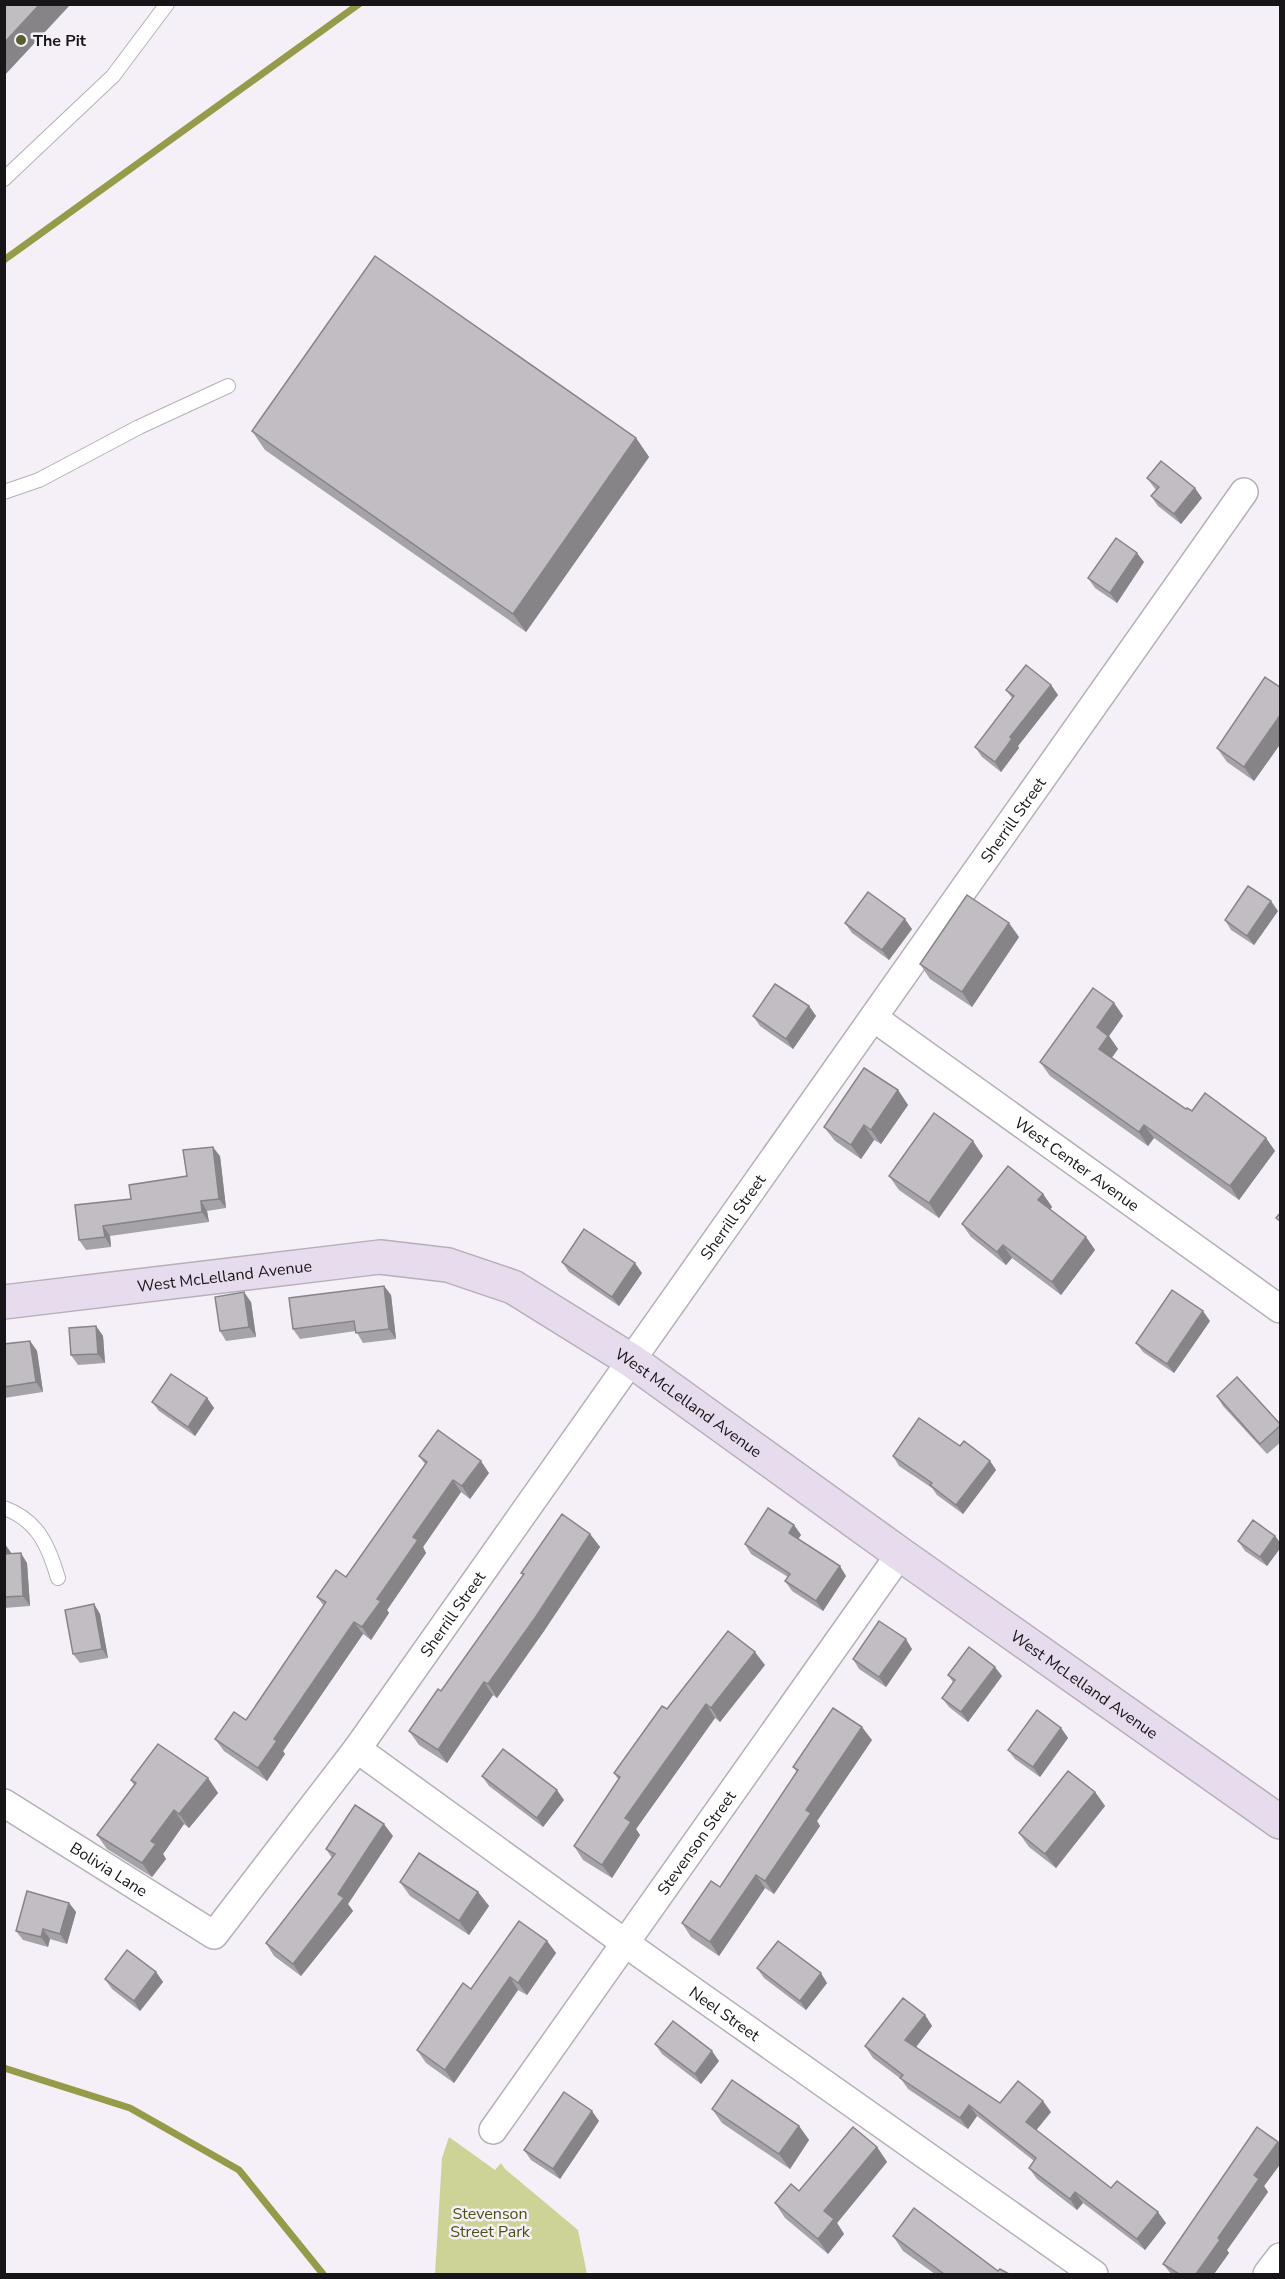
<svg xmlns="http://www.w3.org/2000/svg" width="1285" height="2279" font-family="'Nunito Sans',sans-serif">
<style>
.green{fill:#cdd397}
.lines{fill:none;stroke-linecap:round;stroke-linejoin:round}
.stream{stroke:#959b49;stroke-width:7}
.lane-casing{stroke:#b4b0b7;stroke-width:16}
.street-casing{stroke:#b4b0b7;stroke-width:30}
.secondary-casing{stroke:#b4b0b7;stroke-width:36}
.lane{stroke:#fff;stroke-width:14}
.street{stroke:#fff;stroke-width:27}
.secondary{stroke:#e7dced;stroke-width:33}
.wall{fill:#a6a3a8}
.shaded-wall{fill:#878488}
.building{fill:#c1bdc3;stroke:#878488;stroke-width:1.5}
.poi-dot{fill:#5b5f2d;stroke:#f5f0f7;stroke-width:2}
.labels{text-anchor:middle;stroke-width:5;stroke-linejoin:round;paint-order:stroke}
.poi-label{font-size:16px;font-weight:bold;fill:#171518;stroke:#f5f0f7;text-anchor:start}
.street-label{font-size:16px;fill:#171518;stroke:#f5f0f7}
.park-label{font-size:16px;fill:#4d5013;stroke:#f5f0f7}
</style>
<rect width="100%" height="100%" fill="#f5f0f7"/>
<polygon class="green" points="449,2137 495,2170 501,2163 505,2169 578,2230 587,2274 435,2274 442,2158"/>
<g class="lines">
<g class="stream">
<polyline points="4,260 359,4"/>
<polyline points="4,2068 130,2108 239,2170 323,2274"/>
</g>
<defs>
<g id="lane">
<polyline points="4,179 113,76 167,4"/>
<polyline points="4,492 39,480 139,427 228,386"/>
<path d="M4,1508c34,12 45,39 54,70"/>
</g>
<g id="street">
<path id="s1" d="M874,1018l406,291"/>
<path id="s2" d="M357,1749l268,194 469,331"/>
<path id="s3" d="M4,1803l210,132 143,-186 887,-1257"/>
<path id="s4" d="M493,2130l407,-576"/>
<polyline points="1267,2274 1280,2257"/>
</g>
<g id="secondary">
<path id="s5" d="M4,1302l376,-45 68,8 65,22 119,74 268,193 380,268"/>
</g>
</defs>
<use href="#lane" class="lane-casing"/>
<use href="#street" class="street-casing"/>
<use href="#secondary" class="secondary-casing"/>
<use href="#lane" class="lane"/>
<use href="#street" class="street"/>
<use href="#secondary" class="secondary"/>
</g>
<g class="wall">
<polygon points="252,431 636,438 649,457 526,632 265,450"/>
<polygon points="1147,478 1202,498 1181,524 1158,506 1151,496 1156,490"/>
<polygon points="1144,562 1117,603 1095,588 1088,578"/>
<polygon points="1051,685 1058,695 1018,746 1019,748 1001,772 982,757 975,747 1012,698 1006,690"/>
<polygon points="1281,688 1281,743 1254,781 1227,762 1217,748"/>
<polygon points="1278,911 1254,945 1231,930 1225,920"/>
<polygon points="845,923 912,929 889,960 852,933"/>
<polygon points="1019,937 972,1007 930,979 920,964"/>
<polygon points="1114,1003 1123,1016 1109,1036 1118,1049 1112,1058 1186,1109 1266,1138 1275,1151 1239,1200 1154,1138 1148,1146 1050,1076 1040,1062"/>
<polygon points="809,1006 816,1016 793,1049 760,1026 753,1016"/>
<polygon points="898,1090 908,1105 881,1144 874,1140 861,1159 835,1141 824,1127"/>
<polygon points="220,1156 226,1208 207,1211 209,1222 110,1236 111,1247 86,1250 79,1240 131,1199 187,1176"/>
<polygon points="983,1156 939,1218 899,1190 889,1176"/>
<polygon points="1043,1194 1052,1207 1050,1210 1086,1237 1095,1250 1061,1295 1012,1258 1006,1265 971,1237 962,1224"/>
<polygon points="562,1262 642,1273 619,1306 569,1272"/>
<polygon points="384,1286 391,1295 396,1339 363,1343 356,1331 300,1339 293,1329"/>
<polygon points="251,1302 256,1337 226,1341 220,1331"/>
<polygon points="1210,1321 1174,1373 1143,1352 1136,1343"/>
<polygon points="96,1326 103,1336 105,1363 78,1365 71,1355"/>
<polygon points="30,1341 37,1351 43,1392 4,1398 4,1344"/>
<polygon points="1217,1396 1281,1425 1281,1442 1267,1454 1223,1406"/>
<polygon points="207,1398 214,1408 195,1436 159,1411 152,1402"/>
<polygon points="960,1446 990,1461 996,1470 963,1514 937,1495 932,1488 899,1466 893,1456"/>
<polygon points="419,1456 489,1473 470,1499 461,1492 423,1547 426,1553 387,1610 389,1613 371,1640 363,1634 283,1751 285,1754 267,1781 224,1751 215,1739 246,1720 324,1606 317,1597 346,1577 425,1464"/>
<polygon points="794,1525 801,1535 798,1539 846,1576 823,1611 792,1591 785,1581 788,1577 751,1554 745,1544"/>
<polygon points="590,1534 600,1547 544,1631 497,1698 493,1695 447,1763 419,1745 409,1731 441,1691 523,1575 521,1573"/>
<polygon points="1275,1536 1281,1544 1281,1547 1267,1566 1245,1551 1238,1541"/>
<polygon points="4,1544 11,1553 27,1563 30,1606 4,1608"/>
<polygon points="94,1604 100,1614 108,1658 80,1663 73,1654"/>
<polygon points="912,1649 886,1687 859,1669 853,1659"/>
<polygon points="765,1665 720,1722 715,1718 636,1829 640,1835 612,1878 583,1860 574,1846 618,1779 614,1773 667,1709"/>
<polygon points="948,1675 1002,1676 968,1722 949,1707 942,1698 953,1682"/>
<polygon points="1061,1728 1068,1738 1040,1777 1015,1759 1008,1750"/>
<polygon points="872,1740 817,1821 820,1826 774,1894 765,1888 719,1956 691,1937 682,1923 720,1887 797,1772 793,1767"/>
<polygon points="482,1776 564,1800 543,1827 489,1786"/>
<polygon points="208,1778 218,1793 189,1828 184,1824 163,1854 166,1859 152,1877 107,1849 97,1835 134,1785 131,1780"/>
<polygon points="1095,1792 1105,1806 1056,1868 1029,1847 1019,1833"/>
<polygon points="393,1836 348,1904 353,1911 301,1976 274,1956 266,1943 332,1858 326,1849"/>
<polygon points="400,1882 478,1892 489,1906 469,1935 410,1896"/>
<polygon points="69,1903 76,1912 67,1944 50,1939 48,1947 23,1940 16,1931"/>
<polygon points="547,1941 556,1953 527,1995 518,1990 454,2083 426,2063 417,2050"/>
<polygon points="757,1968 827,1983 806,2010 764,1978"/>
<polygon points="156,1972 163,1982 140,2011 112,1989 105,1979"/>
<polygon points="925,2015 932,2026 916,2047 1000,2103 1051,2112 1036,2130 1111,2188 1166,2223 1145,2250 1083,2203 1077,2210 1037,2179 1029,2168 1034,2161 977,2116 968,2129 908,2089 901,2079 873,2058 865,2046"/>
<polygon points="655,2044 719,2061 701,2084 662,2054"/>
<polygon points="712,2109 799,2126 809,2140 790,2169 722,2123"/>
<polygon points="599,2121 560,2179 531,2160 524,2150"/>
<polygon points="1278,2142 1281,2145 1281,2163 1264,2186 1268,2192 1227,2250 1229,2253 1214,2274 1171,2274 1163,2264"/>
<polygon points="877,2147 887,2162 837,2223 844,2234 828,2254 785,2218 775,2203 799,2191"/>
<polygon points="893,2236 998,2271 1009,2274 935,2274 903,2251"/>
</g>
<g class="shaded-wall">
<polygon points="40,4 71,4 4,76 4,43"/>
<polygon points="636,438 649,457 526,632 513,614"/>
<polygon points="1195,488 1202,498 1181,524 1174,514"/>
<polygon points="1137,553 1144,562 1117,603 1110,593"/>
<polygon points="1051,685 1058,695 1018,746 1019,748 1001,772 995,762 1010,737"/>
<polygon points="1281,714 1281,743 1254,781 1244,767"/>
<polygon points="1271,901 1278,911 1254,945 1247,936"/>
<polygon points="905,919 912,929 889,960 882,950"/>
<polygon points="1009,923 1019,937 972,1007 962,992"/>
<polygon points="1114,1003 1123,1016 1109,1036 1118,1049 1108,1062 1099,1049 1097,1027"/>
<polygon points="809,1006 816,1016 793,1049 786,1039"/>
<polygon points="898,1090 908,1105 881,1144 871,1130"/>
<polygon points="864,1125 874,1140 861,1159 851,1145"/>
<polygon points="1144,1125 1154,1138 1148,1146 1139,1132"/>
<polygon points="1266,1138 1275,1151 1239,1200 1230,1186"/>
<polygon points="973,1141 983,1156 939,1218 929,1203"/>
<polygon points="213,1147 220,1156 226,1208 219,1199"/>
<polygon points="1043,1194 1052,1207 1047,1213 1038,1200"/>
<polygon points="201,1201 207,1211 209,1222 202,1212"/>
<polygon points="103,1226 110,1236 111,1247 105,1237"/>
<polygon points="1086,1237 1095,1250 1061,1295 1052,1282"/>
<polygon points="1003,1245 1012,1258 1006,1265 997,1252"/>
<polygon points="635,1263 642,1273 619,1306 612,1297"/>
<polygon points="384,1286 391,1295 396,1339 389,1329"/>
<polygon points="244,1292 251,1302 256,1337 249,1327"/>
<polygon points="1203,1311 1210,1321 1174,1373 1167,1364"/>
<polygon points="96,1326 103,1336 105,1363 98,1354"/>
<polygon points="30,1341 37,1351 43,1392 36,1382"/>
<polygon points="207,1398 214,1408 195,1436 188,1427"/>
<polygon points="481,1461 489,1473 470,1499 462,1486"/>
<polygon points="990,1461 996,1470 963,1514 956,1505"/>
<polygon points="453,1480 461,1492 423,1547 426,1553 387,1610 389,1613 371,1640 362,1627 377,1599 413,1537"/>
<polygon points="794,1525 801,1535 795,1543 789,1533"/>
<polygon points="590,1534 600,1547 544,1631 497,1698 488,1684"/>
<polygon points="1275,1536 1281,1544 1281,1547 1267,1566 1260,1557"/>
<polygon points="5,1544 12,1554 5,1554"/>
<polygon points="21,1553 27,1563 30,1606 23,1596"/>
<polygon points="840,1566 846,1576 823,1611 816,1601"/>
<polygon points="94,1604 100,1614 108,1658 102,1649"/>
<polygon points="354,1622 363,1634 283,1751 285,1754 267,1781 258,1768 274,1739"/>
<polygon points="906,1639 912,1649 886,1687 879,1677"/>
<polygon points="755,1652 765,1665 720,1722 711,1708"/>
<polygon points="995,1667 1002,1676 968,1722 961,1712"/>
<polygon points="484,1682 493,1695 447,1763 438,1750"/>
<polygon points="706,1704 715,1718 636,1829 640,1835 612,1878 602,1865 625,1818"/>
<polygon points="862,1727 872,1740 817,1821 820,1826 774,1894 765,1881 806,1810"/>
<polygon points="1061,1728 1068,1738 1040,1777 1033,1767"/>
<polygon points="208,1778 218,1793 189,1828 179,1814"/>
<polygon points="557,1790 564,1800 543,1827 537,1818"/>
<polygon points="1095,1792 1105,1806 1056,1868 1045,1854"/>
<polygon points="174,1810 184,1824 163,1854 166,1859 152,1877 142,1863 151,1841"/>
<polygon points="384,1824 393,1836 348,1904 353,1911 301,1976 293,1964"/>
<polygon points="756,1875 765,1888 719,1956 710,1942"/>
<polygon points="478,1892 489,1906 469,1935 459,1921"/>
<polygon points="69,1903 76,1912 67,1944 60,1934"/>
<polygon points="43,1929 50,1939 48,1947 41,1937"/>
<polygon points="547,1941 556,1953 527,1995 518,1983"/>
<polygon points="156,1972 163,1982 140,2011 134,2001"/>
<polygon points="821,1973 827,1983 806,2010 800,2001"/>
<polygon points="510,1977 518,1990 454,2083 445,2070"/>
<polygon points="925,2015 932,2026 913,2051 905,2040"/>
<polygon points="712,2051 719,2061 701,2084 695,2074"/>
<polygon points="1043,2101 1051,2112 1034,2133 1026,2122"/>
<polygon points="969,2105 977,2116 968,2129 960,2118"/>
<polygon points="592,2111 599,2121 560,2179 553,2169"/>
<polygon points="799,2126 809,2140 790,2169 779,2154"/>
<polygon points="1278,2142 1281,2145 1281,2163 1264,2186 1268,2192 1227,2250 1229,2253 1214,2274 1196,2274 1254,2175"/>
<polygon points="877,2147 887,2162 837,2223 844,2234 828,2254 818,2239 824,2211"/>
<polygon points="1075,2192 1083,2203 1077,2210 1070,2199"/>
<polygon points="1158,2212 1166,2223 1145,2250 1137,2239"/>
</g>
<g class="building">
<polygon points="4,4 40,4 4,43"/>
<polygon points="375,256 636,438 513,614 252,431"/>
<polygon points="1161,461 1195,488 1174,514 1151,496 1159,487 1147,478"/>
<polygon points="1116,538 1137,553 1110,593 1088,578"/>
<polygon points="1026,665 1051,685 1010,737 1012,739 995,762 975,747 1014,696 1006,690"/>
<polygon points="1265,677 1281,688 1281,714 1244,767 1217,748"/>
<polygon points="1248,886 1271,901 1247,936 1225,920"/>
<polygon points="868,892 905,919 882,950 845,923"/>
<polygon points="967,895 1009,923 962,992 920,964"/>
<polygon points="775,984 809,1006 786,1039 753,1016"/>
<polygon points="1093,988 1114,1003 1097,1027 1108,1036 1099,1049 1186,1109 1187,1108 1192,1111 1205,1093 1266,1138 1230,1186 1144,1125 1139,1132 1040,1062"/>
<polygon points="864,1068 898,1090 871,1130 864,1125 851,1145 824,1127"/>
<polygon points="934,1113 973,1141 929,1203 889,1176"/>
<polygon points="213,1147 219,1199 201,1201 202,1212 103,1226 105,1237 79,1240 75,1205 131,1199 129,1185 187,1176 183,1150"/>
<polygon points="1008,1166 1043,1194 1038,1200 1086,1237 1052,1282 1003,1245 997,1252 962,1224"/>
<polygon points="1281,1212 1281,1222 1276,1218"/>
<polygon points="584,1229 635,1263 612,1297 562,1262"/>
<polygon points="384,1286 389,1329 356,1333 354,1321 293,1329 289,1298"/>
<polygon points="1172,1290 1203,1311 1167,1364 1136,1343"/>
<polygon points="244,1292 249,1327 220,1331 215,1297"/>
<polygon points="96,1326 98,1354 71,1355 69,1328"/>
<polygon points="30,1341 36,1382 4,1387 4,1344"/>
<polygon points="171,1374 207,1398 188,1427 152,1402"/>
<polygon points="1237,1377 1281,1425 1260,1444 1217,1396"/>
<polygon points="919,1418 960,1446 964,1441 990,1461 956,1505 930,1485 932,1483 893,1456"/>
<polygon points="438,1430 481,1461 462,1486 453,1480 413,1537 418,1540 377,1599 381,1601 362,1627 354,1622 274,1739 277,1741 258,1768 215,1739 234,1712 246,1720 326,1602 317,1597 336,1570 346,1577 427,1462 419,1456"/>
<polygon points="768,1508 794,1525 789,1533 840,1566 816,1601 785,1581 790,1574 745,1544"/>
<polygon points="562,1514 590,1534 535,1618 488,1684 484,1682 438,1750 409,1731 438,1689 441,1691 524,1574 521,1573"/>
<polygon points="1253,1520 1275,1536 1260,1557 1238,1541"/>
<polygon points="5,1544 5,1554 21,1553 23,1596 4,1597"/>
<polygon points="94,1604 102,1649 73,1654 65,1610"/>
<polygon points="879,1621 906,1639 879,1677 853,1659"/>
<polygon points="728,1631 755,1652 711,1708 706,1704 625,1818 631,1822 602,1865 574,1846 620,1777 614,1773 662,1706 667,1709"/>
<polygon points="969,1647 995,1667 961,1712 942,1698 955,1680 948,1675"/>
<polygon points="833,1708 862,1727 806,1810 811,1813 765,1881 756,1875 710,1942 682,1923 711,1881 720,1887 798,1770 793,1767"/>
<polygon points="1037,1710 1061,1728 1033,1767 1008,1750"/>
<polygon points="158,1744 208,1778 179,1814 174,1810 151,1841 156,1844 142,1863 97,1835 136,1783 131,1780"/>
<polygon points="503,1749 557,1790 537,1818 482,1776"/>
<polygon points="1068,1771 1095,1792 1045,1854 1019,1833"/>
<polygon points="355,1805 384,1824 338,1894 344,1898 293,1964 266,1943 335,1854 326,1849"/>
<polygon points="419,1853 478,1892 459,1921 400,1882"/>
<polygon points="27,1891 69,1903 60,1934 43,1929 41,1937 16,1931"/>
<polygon points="519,1921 547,1941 518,1983 510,1977 445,2070 417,2050 463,1983 471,1989"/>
<polygon points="778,1941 821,1973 800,2001 757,1968"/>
<polygon points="127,1950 156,1972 134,2001 105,1979"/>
<polygon points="903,1998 925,2015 905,2040 1000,2103 1018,2081 1043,2101 1026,2122 1111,2188 1117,2181 1158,2212 1137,2239 1075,2192 1070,2199 1029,2168 1036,2158 969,2105 960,2118 900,2078 903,2075 865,2046"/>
<polygon points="673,2021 712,2051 695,2074 655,2044"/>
<polygon points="732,2080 799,2126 779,2154 712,2109"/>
<polygon points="564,2092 592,2111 553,2169 524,2150"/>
<polygon points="853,2127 877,2147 824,2211 834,2219 818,2239 775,2203 791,2184 799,2191"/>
<polygon points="1257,2127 1278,2142 1254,2175 1259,2179 1218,2238 1220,2240 1196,2274 1179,2274 1163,2264"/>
<polygon points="914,2208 998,2271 1000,2269 1009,2274 944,2274 893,2236"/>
</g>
<circle class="poi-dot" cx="21" cy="40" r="6"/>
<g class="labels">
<g class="poi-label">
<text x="33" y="46">The Pit</text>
</g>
<g class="street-label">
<text dy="6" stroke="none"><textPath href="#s3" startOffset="1620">Sherrill Street</textPath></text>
<text dy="6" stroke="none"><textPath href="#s1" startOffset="250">West Center Avenue</textPath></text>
<text dy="6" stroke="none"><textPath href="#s3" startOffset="1134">Sherrill Street</textPath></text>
<text dy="6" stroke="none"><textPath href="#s5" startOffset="222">West McLelland Avenue</textPath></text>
<text dy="6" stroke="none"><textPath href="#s5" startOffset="726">West McLelland Avenue</textPath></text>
<text dy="6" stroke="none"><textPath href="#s3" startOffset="648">Sherrill Street</textPath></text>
<text dy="6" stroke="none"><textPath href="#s5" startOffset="1212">West McLelland Avenue</textPath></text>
<text dy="6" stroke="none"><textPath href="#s4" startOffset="352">Stevenson Street</textPath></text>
<text dy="6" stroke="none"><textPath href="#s3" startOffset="124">Bolivia Lane</textPath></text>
<text dy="6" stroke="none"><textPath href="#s2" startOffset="453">Neel Street</textPath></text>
</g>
<g class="park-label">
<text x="490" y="2219">Stevenson<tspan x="490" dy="18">Street Park</tspan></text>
</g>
</g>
<rect width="1285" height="2279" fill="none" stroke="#171518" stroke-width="12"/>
</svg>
